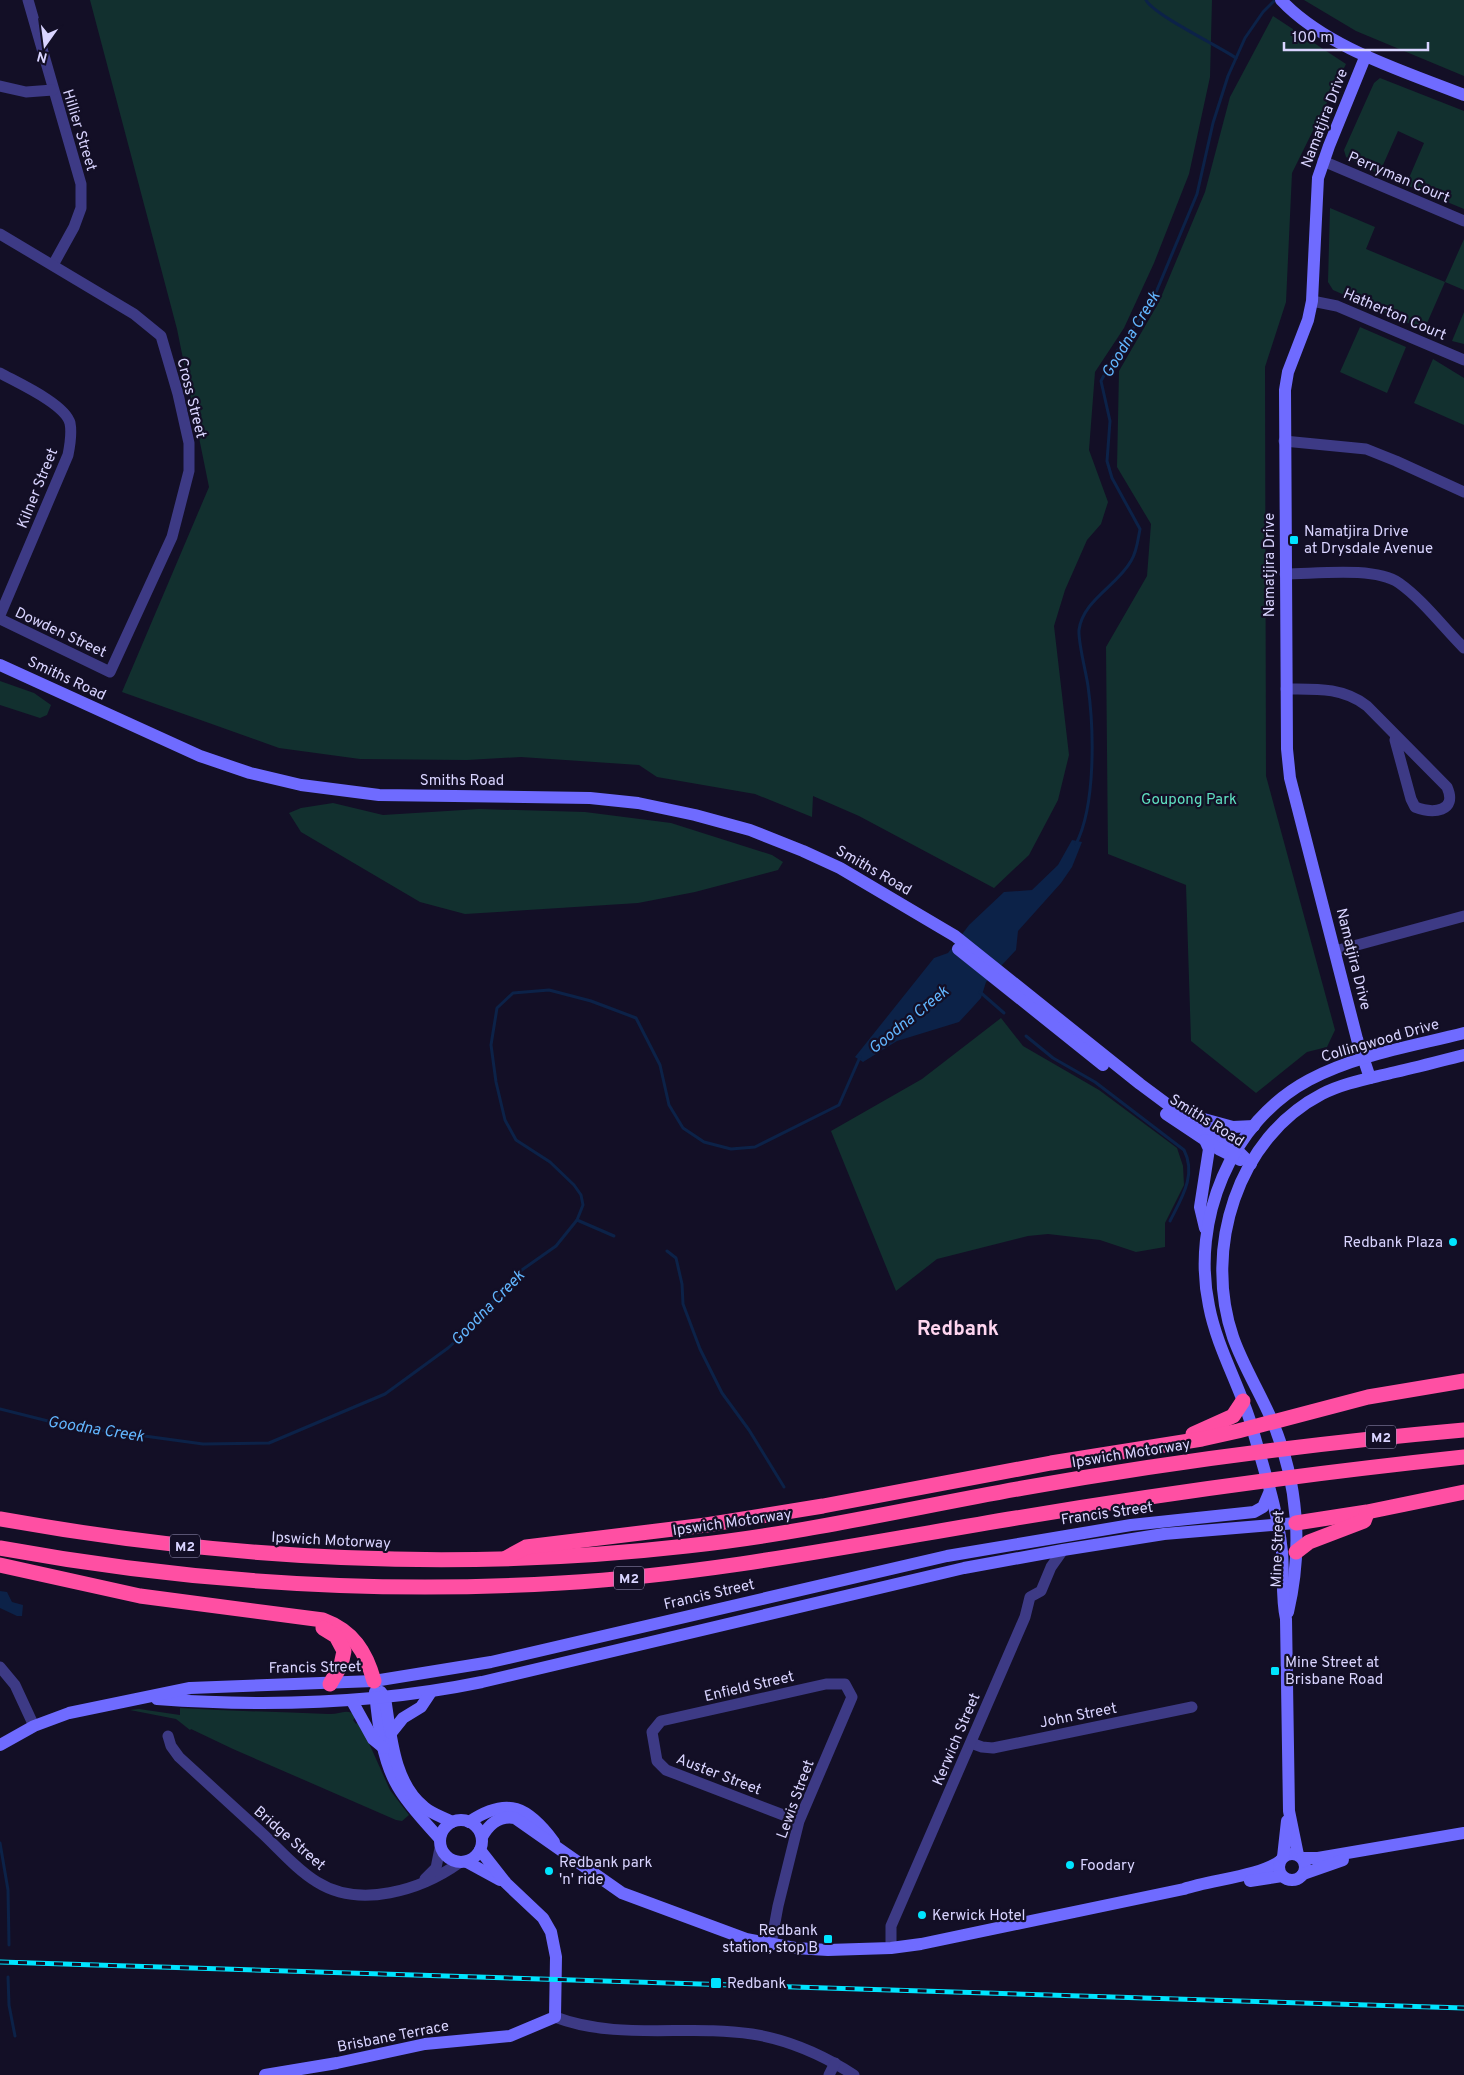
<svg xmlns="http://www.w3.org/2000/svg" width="1464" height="2075" font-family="Overpass,sans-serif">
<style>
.green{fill:#12302f}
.water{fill:#0c2248}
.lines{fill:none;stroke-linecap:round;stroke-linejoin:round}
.stream{stroke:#0c2248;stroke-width:3}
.street{stroke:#3d3a85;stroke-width:11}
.secondary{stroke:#6f6bff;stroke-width:12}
.highway{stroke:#ff4fa3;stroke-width:15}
.rail-casing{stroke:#00e5ff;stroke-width:5}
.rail{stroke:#130f26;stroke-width:3;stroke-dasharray:9;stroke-linecap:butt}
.poi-dot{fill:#00e5ff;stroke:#130f26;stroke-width:2}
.labels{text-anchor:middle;stroke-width:4.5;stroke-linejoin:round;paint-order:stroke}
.shield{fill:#130f26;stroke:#9e99be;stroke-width:1}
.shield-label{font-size:14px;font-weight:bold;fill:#d9d4ff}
.street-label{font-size:15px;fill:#d9d4ff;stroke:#130f26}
.poi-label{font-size:15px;fill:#d9d4ff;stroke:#130f26;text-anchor:start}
.park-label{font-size:15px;fill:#5fe0c0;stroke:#130f26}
.water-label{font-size:16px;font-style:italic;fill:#62b6ff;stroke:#130f26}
.district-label{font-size:20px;font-weight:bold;fill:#ffd6f0;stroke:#130f26}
</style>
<rect width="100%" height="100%" fill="#130f26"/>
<g class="green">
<polygon points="90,0 1212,0 1210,77 1189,174 1154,263 1124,328 1095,372 1089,450 1108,502 1101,524 1087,540 1065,590 1054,626 1069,755 1058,800 1029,855 994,888 859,816 813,796 812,817 755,794 657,777 639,765 521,757 467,760 360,759 279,748 122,692 209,487 177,329"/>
<polygon points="1304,0 1464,0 1464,76 1356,31"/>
<polygon points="1273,16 1346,64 1292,173 1286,302 1265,367 1266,776 1335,1030 1327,1047 1307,1052 1256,1093 1191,1041 1186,885 1108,854 1106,647 1147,576 1151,524 1117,467 1119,371 1159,302 1205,192 1230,97"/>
<polygon points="1380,78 1464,111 1464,209 1406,185 1424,143 1398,131 1379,174 1346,157 1344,150 1374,83"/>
<polygon points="1330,208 1375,227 1366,249 1445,282 1464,239 1464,290 1445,282 1424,330 1333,290 1328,282"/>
<polygon points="1464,312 1464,344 1452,341"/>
<polygon points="1360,327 1406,347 1387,393 1340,372"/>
<polygon points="1433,359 1464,378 1464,425 1414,403"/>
<polygon points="0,681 34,693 51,705 47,715 40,718 0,705"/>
<polygon points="333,803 383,815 479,809 585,812 671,823 772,855 783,862 778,870 695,892 638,903 465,914 420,902 301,832 289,813 301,808"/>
<polygon points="1001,1018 1023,1046 1099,1090 1177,1148 1183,1166 1184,1185 1165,1223 1165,1247 1136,1252 1100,1240 1048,1234 1028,1236 937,1259 896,1291 831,1131 922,1079"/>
<path d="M180,1708c50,3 99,4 148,6 12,1 18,-7 29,2l-4,4 3,4 3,-3 31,69 19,25 -7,6 -6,-1 -163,-71 -42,-20 -1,1 -14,-11 -46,-9 9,-1 41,6z"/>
</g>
<g class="water">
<polygon points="1072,840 1082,842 1072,867 1061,883 1018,931 1016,950 986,982 981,998 972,1008 959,1022 897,1041 863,1062 855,1057 934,958 948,953 969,925 1004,892 1032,890 1058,865"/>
<polygon points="0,1591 7,1592 12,1602 23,1605 22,1616 17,1616 0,1608"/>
</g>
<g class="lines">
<g class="stream">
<path d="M1146,0c8,15 71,45 90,58"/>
<path d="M1076,844c20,-39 18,-115 12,-158 -2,-14 -10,-44 -9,-56 4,-30 38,-44 52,-69 6,-9 7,-22 9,-32l-28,-51 -5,-17 3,-40 -9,-40 16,-30 35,-49 45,-108 16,-71 15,-47 17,-38 18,-26 12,-12"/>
<polyline points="980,992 1004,1013"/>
<path d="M1026,1036l27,22 42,24 89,68c13,25 -3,49 -14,71"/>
<polyline points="577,1220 614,1236"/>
<polyline points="667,1251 676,1258 682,1284 683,1304 700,1349 722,1393 749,1430 784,1487"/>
<polyline points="0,1409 64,1425 203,1444 269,1443 385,1394 448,1348 481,1318 502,1289 519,1272 556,1246 577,1220 583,1205 581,1195 574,1185 550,1162 516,1140 505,1120 496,1082 491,1045 497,1008 513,993 549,990 591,1001 636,1018 660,1065 669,1105 683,1128 704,1142 731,1149 755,1147 839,1105 860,1057"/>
<polyline points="0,1843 8,1890 9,1945"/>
<polyline points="8,1977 9,2005 15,2036"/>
</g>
<g class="street">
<polyline points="28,0 81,184 81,208 74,227 53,265"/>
<polyline points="0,86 26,92 53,90"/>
<polyline points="1323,161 1464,221"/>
<polyline points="0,234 134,314 161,336 178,394 189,443 189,471 172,537 110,672 0,619"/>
<polyline points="1312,301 1337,306 1464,360"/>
<path d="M0,373c18,10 65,31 70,50 2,10 0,22 -2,32l-68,160"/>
<polyline points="1284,441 1366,449 1396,461 1464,492"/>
<path d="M1285,574c30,0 89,-8 114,9 24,17 44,44 65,65"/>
<path d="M1286,689c29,0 57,-2 81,17l80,81c11,25 -14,27 -32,20l-4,-8 -16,-59 1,-4"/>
<polyline points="1335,951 1464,916"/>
<polyline points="0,1667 15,1685 34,1726"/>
<path d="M168,1736l3,10 8,11c28,26 56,51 84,77 17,16 34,36 54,48 43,27 104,8 142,-19"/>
<polyline points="971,1743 982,1747 993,1748 1192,1707"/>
<polyline points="425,1879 436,1868 440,1848"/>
<polyline points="771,1944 778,1906 799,1821 852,1697 845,1684 826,1684 661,1721 652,1732 657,1761 666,1770 799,1821"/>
<polyline points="891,1948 891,1926 1025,1617 1030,1597 1041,1591 1051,1567 1063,1550"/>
<path d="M555,2017c63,24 132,7 197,17 38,6 71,21 102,41"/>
<polyline points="829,2075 835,2063"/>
</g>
<g class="secondary">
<path d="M1281,0c45,48 123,71 183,95"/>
<polyline points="1366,55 1329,146 1318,178 1312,301 1308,320 1288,372 1285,390 1287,749 1290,778 1357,1039 1370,1078"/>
<polyline points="0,665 200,756 250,773 301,785 379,795 590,798 638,803 695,815 750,830 803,851 840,868 955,936 1140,1084 1179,1113 1237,1150 1251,1164"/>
<polyline points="958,949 1103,1065"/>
<polyline points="1166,1114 1220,1150 1240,1160"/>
<polyline points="1189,1115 1233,1127 1254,1126"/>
<polyline points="1205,1228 1200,1207 1209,1149 1205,1140"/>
<path d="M1288,1612c15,-63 10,-130 -15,-189 -12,-29 -30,-57 -40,-86 -30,-88 4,-199 89,-243 22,-11 45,-15 69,-21 24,-5 49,-12 73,-18"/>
<path d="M375,1692c3,31 7,68 23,95 11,19 27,35 42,52"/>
<path d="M381,1692l4,6c6,36 8,84 39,109 8,7 19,10 28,15"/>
<path d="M157,1699c109,8 218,5 325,-17l482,-114 99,-18 101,-16 132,-11"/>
<polyline points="352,1701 373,1739 384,1748"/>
<polyline points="391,1733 403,1718 421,1707 431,1692"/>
<polyline points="0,1745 34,1726 69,1713 190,1688 374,1681 491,1662 947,1556 1131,1525 1254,1512 1263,1507 1269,1493"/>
<circle cx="461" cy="1841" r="21"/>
<path d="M469,1822c39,-26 59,-15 85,20"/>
<path d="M482,1837c7,-13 17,-22 33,-19l107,75 124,46 49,9 33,2 63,-2 30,-4 263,-55c27,-9 76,-13 96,-28"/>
<circle cx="1292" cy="1867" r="13"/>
<path d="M1298,1855l-9,-44 -3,-192c-5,-22 -2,-44 -4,-67 -4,-42 -19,-85 -30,-125 -12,-41 -35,-79 -43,-121 -18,-85 21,-184 100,-226 47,-25 104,-34 155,-47"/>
<polyline points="1283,1857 1287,1821"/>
<polyline points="1302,1858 1318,1858 1464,1833"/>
<polyline points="467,1862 500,1880"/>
<polyline points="1303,1874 1343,1860"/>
<polyline points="1250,1881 1282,1876"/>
<polyline points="265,2075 337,2063 425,2044 510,2036 555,2017 556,1957 551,1932 543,1918 506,1883 480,1850"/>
</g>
<g class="highway">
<polyline points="1193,1434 1233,1416 1243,1401"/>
<path d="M0,1519c228,41 457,53 687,27 113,-12 224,-38 336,-58 146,-26 293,-45 441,-58"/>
<polyline points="1296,1523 1367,1512 1464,1492"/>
<path d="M0,1548c185,34 373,46 561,35 153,-9 304,-40 455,-65 149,-25 298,-45 448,-61"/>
<polyline points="1296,1552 1309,1542 1364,1521 1367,1513"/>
<polyline points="506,1558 526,1547 706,1525 823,1506 1051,1463 1202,1439 1238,1431 1368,1397 1464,1381"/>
<path d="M0,1565l140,31 183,24c30,11 43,32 51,61"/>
<polyline points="323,1628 336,1636 344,1651 341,1665 330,1684"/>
</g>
<defs>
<polyline id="rail" points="0,1962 1464,2008"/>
</defs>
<use href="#rail" class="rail-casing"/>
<use href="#rail" class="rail"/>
</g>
<g class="poi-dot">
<rect x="1289" y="535" width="10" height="10" rx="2.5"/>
<circle cx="1453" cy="1242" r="5"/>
<rect x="1270" y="1666" width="10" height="10" rx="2.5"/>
<circle cx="1070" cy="1865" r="5"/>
<circle cx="549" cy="1871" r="5"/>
<circle cx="922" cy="1915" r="5"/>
<rect x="823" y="1934" width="10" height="10" rx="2.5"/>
<rect x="710" y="1977" width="12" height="12" rx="2.5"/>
</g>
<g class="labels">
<g class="shield">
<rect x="1366" y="1425.5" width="30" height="23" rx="4"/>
<rect x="170" y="1534.5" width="30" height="23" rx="4"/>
<rect x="614" y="1566.5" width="30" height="23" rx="4"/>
</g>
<g class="shield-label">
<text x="1381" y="1442">M2</text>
<text x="185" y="1551">M2</text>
<text x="629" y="1583">M2</text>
</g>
<g class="street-label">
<text transform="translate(1324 118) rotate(-69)" y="5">Namatjira Drive</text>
<text transform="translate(80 130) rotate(73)" y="5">Hillier Street</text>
<text transform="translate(1399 177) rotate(23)" y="5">Perryman Court</text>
<text transform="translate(1395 314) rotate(23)" y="5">Hatherton Court</text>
<text transform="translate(192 398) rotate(76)" y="5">Cross Street</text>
<text transform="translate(37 488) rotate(-68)" y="5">Kilner Street</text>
<text transform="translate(1269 565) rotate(-90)" y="5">Namatjira Drive</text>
<text transform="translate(61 632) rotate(25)" y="5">Dowden Street</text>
<text transform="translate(67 678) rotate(25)" y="5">Smiths Road</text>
<text x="462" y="785">Smiths Road</text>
<text transform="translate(874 870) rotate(30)" y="5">Smiths Road</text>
<text transform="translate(1354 959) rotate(76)" y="5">Namatjira Drive</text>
<text transform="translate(1380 1040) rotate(-16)" y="5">Collingwood Drive</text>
<text transform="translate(1207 1120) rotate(32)" y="5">Smiths Road</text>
<text transform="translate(1131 1453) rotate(-9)" y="5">Ipswich Motorway</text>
<text transform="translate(1107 1513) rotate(-8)" y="5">Francis Street</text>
<text transform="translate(732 1522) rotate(-8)" y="5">Ipswich Motorway</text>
<text transform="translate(331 1540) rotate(3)" y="5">Ipswich Motorway</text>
<text transform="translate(1277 1549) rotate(-88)" y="5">Mine Street</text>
<text transform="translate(709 1594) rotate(-13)" y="5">Francis Street</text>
<text transform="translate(315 1667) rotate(-1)" y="5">Francis Street</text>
<text transform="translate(749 1686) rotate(-13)" y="5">Enfield Street</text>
<text transform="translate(1078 1715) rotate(-11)" y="5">John Street</text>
<text transform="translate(956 1739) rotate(-67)" y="5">Kerwich Street</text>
<text transform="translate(719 1774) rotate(21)" y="5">Auster Street</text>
<text transform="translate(795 1799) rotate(-70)" y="5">Lewis Street</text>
<text transform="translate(290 1838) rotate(41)" y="5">Bridge Street</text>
<text transform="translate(393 2036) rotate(-11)" y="5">Brisbane Terrace</text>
</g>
<g class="poi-label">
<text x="1304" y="536">Namatjira Drive<tspan x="1304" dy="17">at Drysdale Avenue</tspan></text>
<text x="1443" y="1247" text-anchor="end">Redbank Plaza</text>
<text x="1285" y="1667">Mine Street at<tspan x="1285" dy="17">Brisbane Road</tspan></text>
<text x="559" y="1867">Redbank park<tspan x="559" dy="17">'n' ride</tspan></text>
<text x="1080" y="1870">Foodary</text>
<text x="932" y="1920">Kerwick Hotel</text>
<text x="818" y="1935" text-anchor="end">Redbank<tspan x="818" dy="17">station, stop B</tspan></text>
<text x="727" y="1988">Redbank</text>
</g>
<g class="park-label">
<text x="1189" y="804">Goupong Park</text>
</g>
<g class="water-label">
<text transform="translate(1130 334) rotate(-59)" y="6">Goodna Creek</text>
<text transform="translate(908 1019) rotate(-39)" y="6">Goodna Creek</text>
<text transform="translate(487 1307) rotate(-46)" y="6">Goodna Creek</text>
<text transform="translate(96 1428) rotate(9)" y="6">Goodna Creek</text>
</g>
<g class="district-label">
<text x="958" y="1335">Redbank</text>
</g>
</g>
<g transform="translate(45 45) rotate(194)" stroke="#130f26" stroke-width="4" paint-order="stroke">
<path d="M0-4L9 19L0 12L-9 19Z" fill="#d9d4ff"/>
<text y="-8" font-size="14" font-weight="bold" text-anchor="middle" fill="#d9d4ff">N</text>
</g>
<path d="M1284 42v8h144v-8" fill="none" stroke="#d9d4ff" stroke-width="2.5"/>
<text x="1292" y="42" font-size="15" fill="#d9d4ff" stroke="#130f26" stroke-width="4" paint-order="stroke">100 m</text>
</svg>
